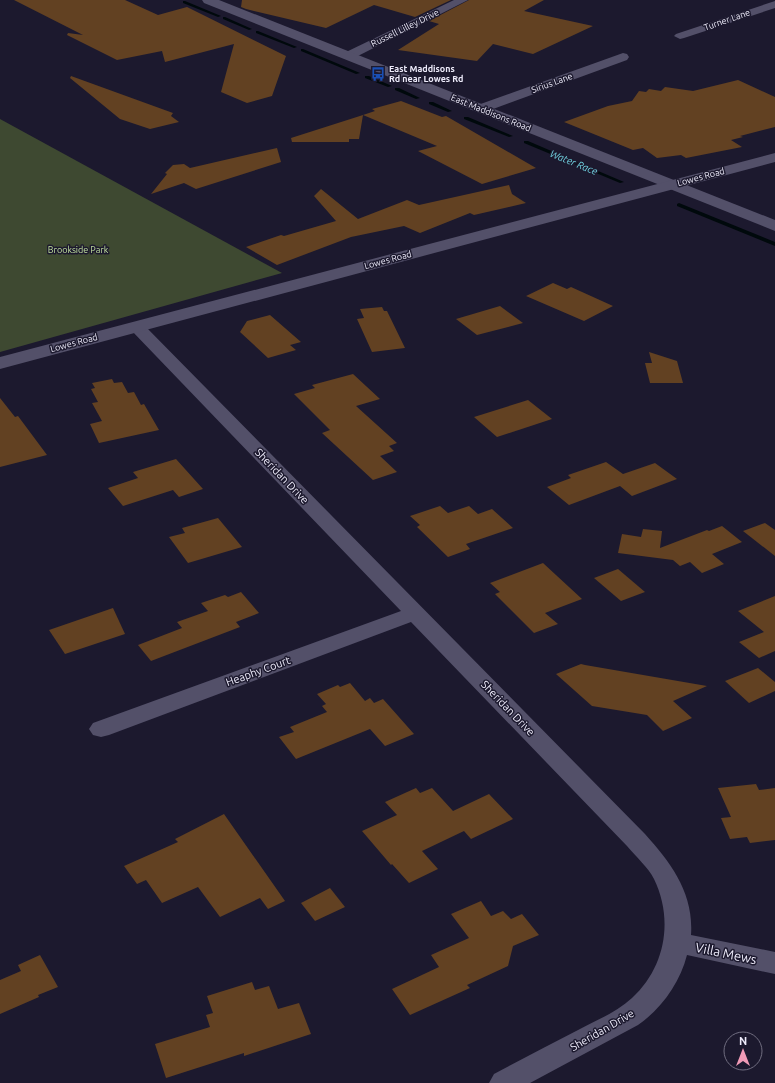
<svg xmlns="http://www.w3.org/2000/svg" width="775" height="1083" font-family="Ubuntu,sans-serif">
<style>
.green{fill:#3e4931}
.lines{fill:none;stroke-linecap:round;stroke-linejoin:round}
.stream{fill:#00090c;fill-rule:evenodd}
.building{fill:#624122}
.minor{fill:#535069;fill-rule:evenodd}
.tertiary{fill:#535069;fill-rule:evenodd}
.secondary{fill:#535069;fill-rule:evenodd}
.labels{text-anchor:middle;stroke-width:3;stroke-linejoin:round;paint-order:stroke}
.far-street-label{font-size:9px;fill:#eeecfb;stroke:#1c192e}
.far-poi-label{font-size:9px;font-weight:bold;fill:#eeecfb;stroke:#1c192e;text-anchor:start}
.far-park-label{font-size:9px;fill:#c1e09e;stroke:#1c192e}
.far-water-label{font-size:10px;font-style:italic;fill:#71d3e1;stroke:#1c192e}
.street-label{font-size:11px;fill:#eeecfb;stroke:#1c192e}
.near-street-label{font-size:13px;fill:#eeecfb;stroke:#1c192e}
</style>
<rect width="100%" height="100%" fill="#1c192e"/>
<polygon class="green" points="0,119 282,273 0,352"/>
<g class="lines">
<g class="stream">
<polygon points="183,1 185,1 221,16 218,17 183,3"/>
<polygon points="223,17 225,17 252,29 249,30 223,19"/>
<polygon points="256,31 258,31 297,47 294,48 256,33"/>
<polygon points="301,49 303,49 360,73 356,74 301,51"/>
<polygon points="365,76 369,76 392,86 388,87 365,78"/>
<polygon points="395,88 399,88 420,98 416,99 395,90"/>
<polygon points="429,102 433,102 452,111 448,112 429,104"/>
<polygon points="464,117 468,117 513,136 509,137 464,119"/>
<polygon points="524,141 528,141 624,182 620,183 524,143"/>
<polygon points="679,203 775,242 775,246 677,206 677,204"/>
</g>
</g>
<g class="building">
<polygon points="14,0 125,0 158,15 187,7 286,56 272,96 247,103 221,92 234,44 165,62 162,51 117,60 67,35 68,33 83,35"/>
<polygon points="242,0 451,0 415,17 374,5 326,28 246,9 241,7"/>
<polygon points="469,0 544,0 524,11 593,26 533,54 493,44 477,61 398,50 439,24 429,21"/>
<polygon points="71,76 173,113 171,116 179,122 150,129 120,119 70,78"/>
<polygon points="738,80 775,97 775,127 740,136 743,137 731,140 742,147 686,158 681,155 657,158 643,148 633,150 564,122 608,106 632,101 639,91 646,92 649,89 661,91 665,87 693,91"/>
<polygon points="401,101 442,117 446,116 536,168 482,184 418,151 437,146 363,115 375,111 372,109"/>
<polygon points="363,115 359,139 349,139 349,142 292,142 291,138"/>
<polygon points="277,148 281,162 196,189 184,183 151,194 167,174 165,173 173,165 184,164 190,168"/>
<polygon points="509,185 512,194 526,203 474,215 470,213 420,233 404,226 351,237 277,265 246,247 281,235 284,236 336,221 314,196 321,189 358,219 407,200 419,205"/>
<polygon points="553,283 567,289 571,287 613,306 584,321 526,296"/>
<polygon points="500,306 523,323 477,335 456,319"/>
<polygon points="382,307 384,311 387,311 405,348 372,352 357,319 364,318 360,309"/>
<polygon points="270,315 301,342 290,345 296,350 268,358 240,332 247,321"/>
<polygon points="649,352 677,361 683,383 650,383 645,363 652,363"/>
<polygon points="353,374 380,399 356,406 397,443 389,446 394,451 380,456 397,472 373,480 322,433 330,430 294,394 315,388 312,385"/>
<polygon points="112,379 114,383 122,382 128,393 134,392 141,405 144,404 159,430 99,443 90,424 102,421 92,403 98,402 91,389 95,388 92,383"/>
<polygon points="0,398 15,417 18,416 47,455 0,467"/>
<polygon points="528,400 552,419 497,437 474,417"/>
<polygon points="176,459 203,489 179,497 173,490 123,506 108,488 138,478 133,472"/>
<polygon points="606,462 623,474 655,463 677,479 632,496 620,486 569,505 547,487 571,478 568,475"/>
<polygon points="440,506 448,513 469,506 478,514 492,509 513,528 466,544 470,549 448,557 417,527 420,525 410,516"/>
<polygon points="218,518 242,547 188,563 169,537 185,533 182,528"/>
<polygon points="765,523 775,530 775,556 743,531"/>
<polygon points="722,526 742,542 712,554 724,564 702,573 690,562 680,566 673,560 618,553 622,534 641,537 643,529 662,531 660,548 707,530 709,531"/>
<polygon points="543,563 582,599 545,613 558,624 534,633 495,594 500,592 490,583"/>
<polygon points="618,569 645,592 621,601 594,578"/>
<polygon points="241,592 259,613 236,622 240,627 151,661 138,645 182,628 177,622 208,611 201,603 225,595 228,597"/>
<polygon points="775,596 775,651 759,658 739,642 764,632 738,611"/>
<polygon points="113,608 125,634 65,654 49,630"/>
<polygon points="581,664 585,665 707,686 673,701 692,718 663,731 647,715 592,706 556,674"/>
<polygon points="758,668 775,682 775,691 749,703 725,681"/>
<polygon points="350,683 365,701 370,698 374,703 383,699 414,734 385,746 370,729 296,759 279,737 294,732 290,727 327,712 322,706 326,704 317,694 338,685 340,687"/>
<polygon points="756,784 759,790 775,788 775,840 750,843 747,837 730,839 721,818 731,817 718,788"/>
<polygon points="416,788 420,793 432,788 453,811 489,794 513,819 471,839 464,831 422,851 438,869 409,883 392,864 391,865 362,831 397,815 385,802"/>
<polygon points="224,814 285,901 268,909 260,898 220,917 198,887 162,903 146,880 137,884 124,866 178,842 175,839"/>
<polygon points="330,888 345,907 315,921 301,903"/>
<polygon points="481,901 491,916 503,911 511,919 522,914 539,935 513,946 508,966 467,985 470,988 410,1015 392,989 439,967 431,955 469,938 451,914"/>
<polygon points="40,955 58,987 38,995 39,997 0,1014 0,980 21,971 18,965"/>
<polygon points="252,982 255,990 269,986 278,1009 299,1003 311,1034 244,1056 244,1053 166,1078 155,1044 210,1027 206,1015 213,1013 207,996"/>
</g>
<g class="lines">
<g class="minor">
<polygon points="454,0 468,0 352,59 348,60 342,56 344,53"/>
<polygon points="775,1 775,8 684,38 680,39 674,36 676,34"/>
<polygon points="623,53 627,54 629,57 627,60 485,112 480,113 474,109 475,106"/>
<path d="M137,322l6,2 502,510c26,29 49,59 46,101l84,17v22l-88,-19c-7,28 -26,54 -49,70l-108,58h-41l5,-9c28,-15 57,-30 86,-45 17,-9 37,-17 52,-31 33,-30 42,-78 22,-119 -6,-12 -18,-22 -27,-33l-216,-224 -302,113 -8,2 -8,-2 -4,-6 4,-6 308,-112 -270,-281 -2,-3 2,-3z"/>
</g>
<polygon class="tertiary" points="202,0 219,0 775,220 775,231 204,3"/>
<polygon class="secondary" points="775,153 775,162 0,369 0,357"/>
</g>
<defs>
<symbol id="bus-bare" viewBox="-9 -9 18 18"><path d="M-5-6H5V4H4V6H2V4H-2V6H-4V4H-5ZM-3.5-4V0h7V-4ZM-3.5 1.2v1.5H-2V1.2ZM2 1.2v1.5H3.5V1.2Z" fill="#1a4fb4" stroke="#1c192e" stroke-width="2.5" paint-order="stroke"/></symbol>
</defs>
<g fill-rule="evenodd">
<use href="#bus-bare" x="368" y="64" width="20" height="20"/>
</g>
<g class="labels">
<g class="far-street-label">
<text transform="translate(727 20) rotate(-19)" y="3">Turner Lane</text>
<text transform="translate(405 28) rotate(-26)" y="3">Russell Lilley Drive</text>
<text transform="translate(552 83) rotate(-20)" y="3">Sirius Lane</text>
<text transform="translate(491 113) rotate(22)" y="3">East Maddisons Road</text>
<text transform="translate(701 177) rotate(-15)" y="3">Lowes Road</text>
<text transform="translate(388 260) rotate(-15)" y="3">Lowes Road</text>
<text transform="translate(74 343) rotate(-15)" y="3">Lowes Road</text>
</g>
<g class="far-poi-label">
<text x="389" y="72">East Maddisons<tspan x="389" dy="10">Rd near Lowes Rd</tspan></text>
</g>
<g class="far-park-label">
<text x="78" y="253">Brookside Park</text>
</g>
<g class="far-water-label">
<text transform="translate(574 162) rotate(22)" y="4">Water Race</text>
</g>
<g class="street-label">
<text transform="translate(282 476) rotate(46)" y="4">Sheridan Drive</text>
<text transform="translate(258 671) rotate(-20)" y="4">Heaphy Court</text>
<text transform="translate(508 708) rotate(46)" y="4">Sheridan Drive</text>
<text transform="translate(602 1030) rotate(-30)" y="4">Sheridan Drive</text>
</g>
<g class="near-street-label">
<text transform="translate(726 953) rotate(12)" y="5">Villa Mews</text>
</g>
</g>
<g transform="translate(743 1051)"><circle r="19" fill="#1c192e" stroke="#706d80"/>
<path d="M0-3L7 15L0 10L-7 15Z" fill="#f09ab6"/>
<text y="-6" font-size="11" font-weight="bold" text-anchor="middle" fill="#eeecfb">N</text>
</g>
</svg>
